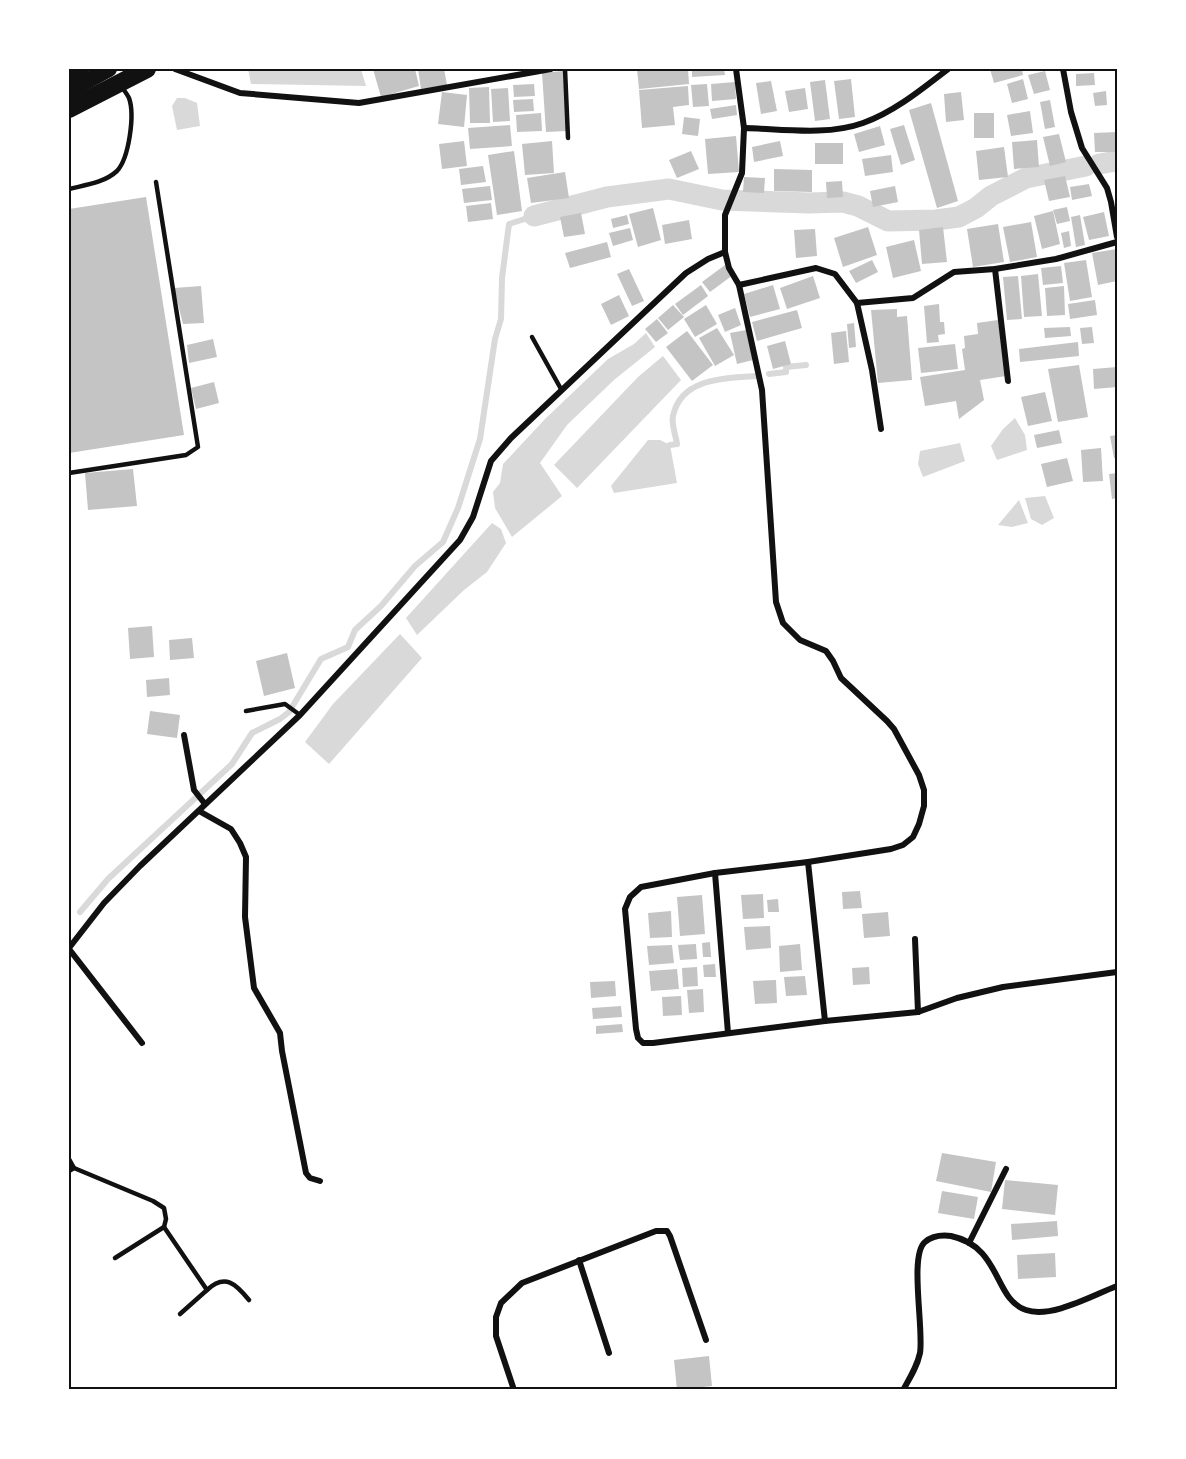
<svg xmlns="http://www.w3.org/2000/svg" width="1186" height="1459" font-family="'Titillium Web',sans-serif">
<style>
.water{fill:#d9d9d9}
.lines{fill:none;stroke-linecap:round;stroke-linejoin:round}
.stream{stroke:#d9d9d9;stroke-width:6}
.canal{stroke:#d9d9d9;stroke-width:21}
.building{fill:#c4c4c4}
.service{stroke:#111;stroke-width:4.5}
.minor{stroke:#111;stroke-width:6}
.trunk{stroke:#111;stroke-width:16}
.motorway{stroke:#111;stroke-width:18}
.neatline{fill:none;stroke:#111;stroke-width:2}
</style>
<rect width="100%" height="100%" fill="#fff"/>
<g class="water">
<polygon points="248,69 361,69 366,86 251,84"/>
<polygon points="177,98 185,98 197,103 200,126 177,130 172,106"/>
<polygon points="646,333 655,347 614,380 567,425 540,463 562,496 512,537 495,508 493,492 500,483 503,464 545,419 608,359 634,344"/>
<polygon points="663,356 681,380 577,488 554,465 638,377"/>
<polygon points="1015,418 1025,435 1027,450 997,460 991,446 1003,429"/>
<polygon points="648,440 660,440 670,445 677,483 614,493 611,486"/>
<polygon points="960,443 965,461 923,477 918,464 920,451"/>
<polygon points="1045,496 1054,518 1042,525 1031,519 1025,498"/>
<polygon points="1019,500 1028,523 1012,527 998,525"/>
<polygon points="492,523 501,529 506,543 487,572 464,590 417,635 406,618"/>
<polygon points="400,634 422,658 329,764 305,742 333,704"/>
</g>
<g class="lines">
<g class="stream">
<polyline points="769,374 786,372 786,367 806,365"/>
<path d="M670,445l7,-1c-1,-8 -6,-20 -4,-28 8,-39 54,-38 84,-40"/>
<polyline points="80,912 108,879 232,764 252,733 280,719 289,712 321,659 348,647 355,630 381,606 415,566 443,542 458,508 480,439 495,339 501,319 502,278 509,224 534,216"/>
</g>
<g class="canal">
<polyline points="1099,164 1117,161"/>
<polyline points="534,216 607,197 669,189 722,200 809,203 843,202 858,206 888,221 936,220 959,217 976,208 991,196 1026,178 1086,166"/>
</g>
</g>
<g class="building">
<polygon points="373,69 415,69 419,86 381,97"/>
<polygon points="418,69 444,69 447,85 421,89"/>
<polygon points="637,69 688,69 689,84 639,89"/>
<polygon points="692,69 724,69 725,75 692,77"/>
<polygon points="990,69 1022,69 1023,75 994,83"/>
<polygon points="563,71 567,131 546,132 542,73"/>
<polygon points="1045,71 1050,90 1034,94 1028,75"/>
<polygon points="1094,73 1095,85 1076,86 1076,74"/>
<polygon points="851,79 855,117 839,119 834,81"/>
<polygon points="1023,79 1028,99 1012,103 1007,84"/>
<polygon points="825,80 830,119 815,121 810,82"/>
<polygon points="771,81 777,111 761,114 756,83"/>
<polygon points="735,82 736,99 712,101 711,84"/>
<polygon points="534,84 535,96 514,97 513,85"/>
<polygon points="707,84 709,106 693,107 691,85"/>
<polygon points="688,86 689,105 673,107 675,125 642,128 639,90"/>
<polygon points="489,87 490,123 470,123 469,88"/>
<polygon points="508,88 510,121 493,122 491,89"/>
<polygon points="805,88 808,109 789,112 785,91"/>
<polygon points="1106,91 1107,105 1095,106 1093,93"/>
<polygon points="442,92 467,95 464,127 438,124"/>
<polygon points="961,92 964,120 946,122 944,94"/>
<polygon points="533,99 534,111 514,112 513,100"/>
<polygon points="1050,100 1055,127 1045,129 1040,102"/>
<polygon points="931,103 958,201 937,208 909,110"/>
<polygon points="736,105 737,115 712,119 710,109"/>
<polygon points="1030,111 1033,133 1011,136 1007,115"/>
<polygon points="541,113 542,131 517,132 516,115"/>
<rect x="974" y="113" width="20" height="25"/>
<polygon points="684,117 700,119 698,136 682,134"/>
<polygon points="510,125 512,146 470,149 468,128"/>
<polygon points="904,125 915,160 901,165 890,129"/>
<polygon points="880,126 885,145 859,152 854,134"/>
<polygon points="1117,132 1117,152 1095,152 1094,133"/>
<polygon points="1059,134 1066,162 1050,166 1043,137"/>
<polygon points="736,136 739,172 708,174 705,139"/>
<polygon points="1037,140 1039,167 1014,169 1012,142"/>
<polygon points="464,141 467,166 442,169 439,144"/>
<polygon points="552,141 554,173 525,175 522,144"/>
<polygon points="780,141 783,156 754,162 752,147"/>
<rect x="815" y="143" width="28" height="21"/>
<polygon points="1004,147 1008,177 979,180 976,151"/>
<polygon points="514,151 522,211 497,215 488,155"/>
<polygon points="691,151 699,169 677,178 669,160"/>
<polygon points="891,155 893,172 865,176 862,159"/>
<polygon points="483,166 486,182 461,185 459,169"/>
<polygon points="774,169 812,170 812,192 774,191"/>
<polygon points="565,172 569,198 531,203 527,178"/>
<polygon points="1065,176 1070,197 1049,201 1044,180"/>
<polygon points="744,177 765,178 764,193 743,192"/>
<polygon points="842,181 843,197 827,198 826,182"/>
<polygon points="1089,184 1092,196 1072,200 1070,187"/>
<polygon points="490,186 492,200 464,203 462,189"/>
<polygon points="895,186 898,202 873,207 870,191"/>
<polygon points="146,197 184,435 69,453 69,209"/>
<polygon points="491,203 493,219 468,222 466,206"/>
<polygon points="1067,207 1070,221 1057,224 1053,210"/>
<polygon points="653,208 661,240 638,247 629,214"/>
<polygon points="1053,211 1060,244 1042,249 1034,216"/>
<polygon points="1104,212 1109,236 1089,240 1083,217"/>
<polygon points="581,213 585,234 564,237 560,217"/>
<polygon points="627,215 629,224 613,228 611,219"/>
<polygon points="1080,215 1085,245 1076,247 1071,217"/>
<polygon points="689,220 692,239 665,244 662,225"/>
<polygon points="1031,222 1037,257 1010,262 1003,227"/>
<polygon points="998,224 1004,262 973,267 967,229"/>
<polygon points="868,227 877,255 843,267 834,238"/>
<polygon points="943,227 947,262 922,264 919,230"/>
<polygon points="630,228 633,240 613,246 609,233"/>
<polygon points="815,229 817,256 796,258 794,230"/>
<polygon points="1069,231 1071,246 1064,248 1061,233"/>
<polygon points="914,240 921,271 893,278 886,247"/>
<polygon points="607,242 611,257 570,268 565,253"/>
<polygon points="1117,249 1117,281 1098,285 1092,253"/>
<polygon points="872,260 878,272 856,283 849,271"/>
<polygon points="1086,260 1092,297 1070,301 1064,263"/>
<polygon points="725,265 733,275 710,292 702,282"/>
<polygon points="1061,266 1063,283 1043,285 1041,268"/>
<polygon points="629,269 644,301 632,306 617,274"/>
<polygon points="1038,274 1042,316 1024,317 1021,276"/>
<polygon points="813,276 820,298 787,309 780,288"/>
<polygon points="1018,276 1022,319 1007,320 1003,277"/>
<polygon points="701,285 708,296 683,315 675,304"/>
<polygon points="773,285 780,309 750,317 744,294"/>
<polygon points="201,286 204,323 183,324 174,288"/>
<polygon points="1064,286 1065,315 1047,316 1045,288"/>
<polygon points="619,295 629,316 611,325 601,304"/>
<polygon points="1095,300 1097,315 1070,319 1068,304"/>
<polygon points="939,304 940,322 944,322 945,334 938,335 939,342 927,343 924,306"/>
<polygon points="673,305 684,317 668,330 658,318"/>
<polygon points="706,305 717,324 695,337 684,319"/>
<polygon points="735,308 741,325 725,332 718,315"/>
<polygon points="897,309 897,317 907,316 912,380 878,383 871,310"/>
<polygon points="797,310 802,328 757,341 752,322"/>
<polygon points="657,319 668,333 656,342 645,329"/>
<polygon points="998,320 1006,376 980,380 984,400 959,419 956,401 925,406 920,377 965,370 962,349 965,348 964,336 978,334 977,323"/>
<polygon points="854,323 856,347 849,348 847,324"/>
<polygon points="1070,327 1071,336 1045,338 1044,328"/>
<polygon points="1092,327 1094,343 1082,344 1080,328"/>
<polygon points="717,328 734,355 715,366 699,338"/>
<polygon points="746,330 753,360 737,364 730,333"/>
<polygon points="687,331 713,365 692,381 666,347"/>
<polygon points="846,331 849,362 834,364 831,333"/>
<polygon points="213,339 217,357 189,363 187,345"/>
<polygon points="785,341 791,364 773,369 767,346"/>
<polygon points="1078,342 1079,356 1020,362 1019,349"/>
<polygon points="955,344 958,369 921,373 918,348"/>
<polygon points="1079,365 1088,417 1058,422 1048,369"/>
<polygon points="1117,367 1117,387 1094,389 1093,369"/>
<polygon points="214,382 219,403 196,409 191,388"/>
<polygon points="1045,392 1052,421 1028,426 1021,397"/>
<polygon points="1059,430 1062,443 1037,448 1034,435"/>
<polygon points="1117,435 1117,458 1114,458 1110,436"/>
<polygon points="1101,448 1103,481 1083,482 1081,450"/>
<polygon points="1067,458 1073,481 1047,487 1041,464"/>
<polygon points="133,469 137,506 88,510 85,473"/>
<polygon points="1117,473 1117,498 1112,499 1109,474"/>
<polygon points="152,626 154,657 130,659 128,628"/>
<polygon points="192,638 194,658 170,660 169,640"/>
<polygon points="287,653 295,688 264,696 256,661"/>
<polygon points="169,678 170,695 147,697 146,680"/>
<polygon points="150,711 180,715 177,738 147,734"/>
<polygon points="860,891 862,908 843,909 842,892"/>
<polygon points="763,894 764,918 743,919 741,895"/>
<polygon points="702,895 705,934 680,936 677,897"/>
<polygon points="778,899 779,912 768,912 767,900"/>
<polygon points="671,911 672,937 650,938 648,913"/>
<polygon points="888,912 890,936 864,938 862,914"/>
<polygon points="770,926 771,948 746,950 744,927"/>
<polygon points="710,942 711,957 703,957 702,943"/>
<polygon points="696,944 697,959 680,960 678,945"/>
<polygon points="800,944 802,970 780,972 779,946"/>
<polygon points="672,945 674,963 649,965 647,946"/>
<polygon points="715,964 716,977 704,977 703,965"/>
<polygon points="697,967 698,986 683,987 682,968"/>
<polygon points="869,967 870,984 853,985 852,968"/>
<polygon points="677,969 679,989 651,991 649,971"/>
<polygon points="805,976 807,995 786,996 784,977"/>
<polygon points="776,980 777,1003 755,1004 753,981"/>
<polygon points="615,981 616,996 591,998 590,982"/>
<polygon points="703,989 704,1012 689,1013 687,990"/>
<polygon points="681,996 682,1015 663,1016 662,997"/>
<polygon points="621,1006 622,1017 593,1019 592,1008"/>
<polygon points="622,1024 623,1032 596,1034 596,1026"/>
<polygon points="942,1153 996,1162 991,1192 936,1181"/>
<polygon points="1005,1180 1058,1185 1055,1215 1002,1209"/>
<polygon points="942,1191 978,1197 974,1219 938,1213"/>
<polygon points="1057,1221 1058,1236 1012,1240 1011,1224"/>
<polygon points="1055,1253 1056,1277 1018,1279 1017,1255"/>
<polygon points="709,1356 712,1386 677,1390 674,1360"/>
</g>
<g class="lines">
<g class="service">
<polyline points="565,69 568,138"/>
<path d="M69,189c16,-4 35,-6 48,-18 12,-13 18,-56 12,-73 -2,-4 -5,-8 -8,-12"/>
<polyline points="532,337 561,389"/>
<polyline points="69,473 186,455 198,447 156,182"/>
<polyline points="246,711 285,704 300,715"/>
<polyline points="69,1159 74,1168"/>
<polyline points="69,1171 74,1168 153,1201 164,1208 166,1219 164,1227 115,1258"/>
<path d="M164,1227l43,63c18,-17 29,-6 42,10"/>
<polyline points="180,1314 207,1290"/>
</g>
<g class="minor">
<polyline points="175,69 240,93 359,103 551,69"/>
<polyline points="1063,69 1071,112 1082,148 1107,188 1111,202 1117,237"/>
<path d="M744,128c38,1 83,8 119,-5 31,-11 59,-34 85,-54"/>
<polyline points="995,269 1008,381"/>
<polyline points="739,285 816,268 835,274 857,303 872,370 881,429"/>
<polyline points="857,303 913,298 954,272 995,269 1056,259 1117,242"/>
<polyline points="184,735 194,790 205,804"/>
<polyline points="199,811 231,829 240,843 246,857 245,917 254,988 280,1033 282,1051 306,1173 310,1178 320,1181"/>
<polyline points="808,862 825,1021"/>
<polyline points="715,873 641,887 630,897 625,909 636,1029 638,1038 643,1043 653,1043 825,1021 918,1012 957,998 1003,987 1117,972"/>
<polyline points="915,939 918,1012"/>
<polyline points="69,948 104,903 140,866 300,715 460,540 473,517 491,461 511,438 686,273 708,259 725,252"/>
<polyline points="69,949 142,1043"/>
<polyline points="728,1033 715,873 808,862 891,849 903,845 913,837 919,824 924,806 924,790 919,775 894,729 887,721 841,678 833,661 826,651 800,640 783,623 776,602 762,390 739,285 729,268 725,252 725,215 742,173 744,128 736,69"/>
<polyline points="969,1243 1006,1169"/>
<polyline points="579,1260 609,1353"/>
<polyline points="514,1390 496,1336 496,1317 501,1303 522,1283 656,1231 667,1231 670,1236 706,1340"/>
<path d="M903,1390c7,-12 14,-23 17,-37 4,-24 -11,-98 5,-111 7,-6 18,-7 26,-6 51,11 42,63 75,74 25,9 67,-15 91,-24"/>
</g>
<polyline class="trunk" points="69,91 109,69"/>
<g class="motorway">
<polyline points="69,75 80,69"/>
<polyline points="69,109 147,69"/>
</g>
</g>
<rect width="1186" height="1459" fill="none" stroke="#ffffff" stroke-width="141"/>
<rect x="70" y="70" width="1046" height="1318" class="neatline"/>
</svg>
